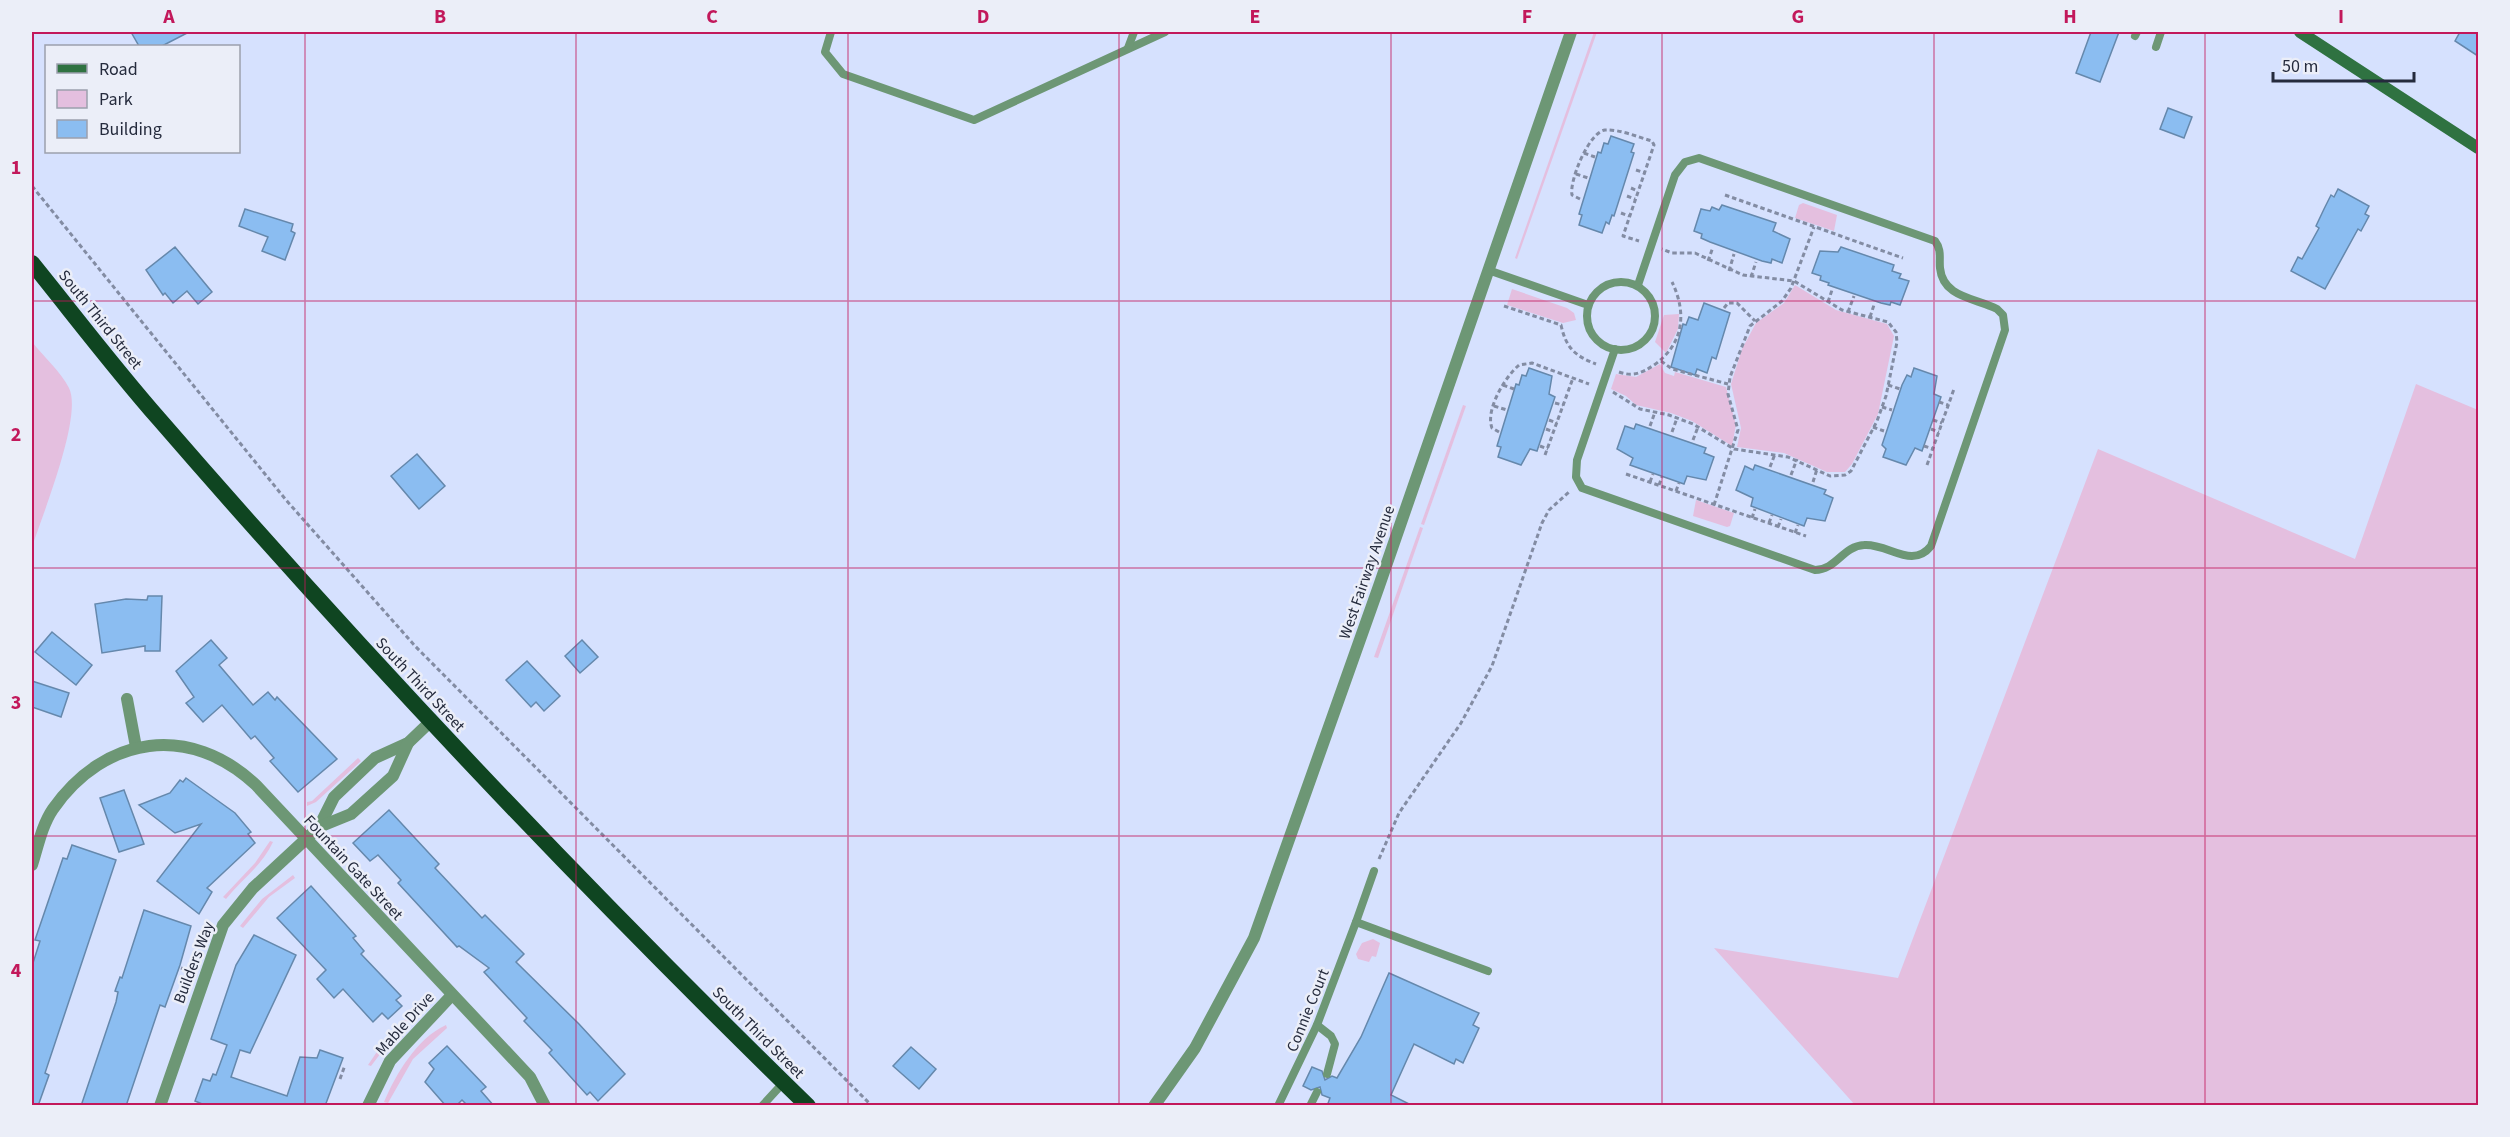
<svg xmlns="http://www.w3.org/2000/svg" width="2510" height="1137" font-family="'Source Sans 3',sans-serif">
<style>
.green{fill:#e4bfdf}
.building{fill:#8bbdf1;stroke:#6588ac;stroke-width:1.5}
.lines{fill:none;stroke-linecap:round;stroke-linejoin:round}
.path{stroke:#838ca3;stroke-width:3;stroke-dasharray:4.5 3;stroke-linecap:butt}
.service{stroke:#6d9775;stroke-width:8}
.minor{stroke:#6d9775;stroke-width:12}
.tertiary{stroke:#6d9775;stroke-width:12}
.secondary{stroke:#2f7241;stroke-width:12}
.trunk{stroke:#0f4521;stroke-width:16}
.grid{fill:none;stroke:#c2185b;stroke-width:1.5;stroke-opacity:0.55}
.labels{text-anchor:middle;stroke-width:5;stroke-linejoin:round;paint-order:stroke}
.street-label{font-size:16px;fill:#252b3d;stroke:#ebeef8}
.neatline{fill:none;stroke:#c2185b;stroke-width:2}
.grid-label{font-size:20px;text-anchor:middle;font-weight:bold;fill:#c2185b}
</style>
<rect width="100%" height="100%" fill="#d6e1fe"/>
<g class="green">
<polygon points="1594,32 1597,32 1517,259 1515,258"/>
<polygon points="1803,203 1837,215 1834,231 1795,218 1799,205"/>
<polygon points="1795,285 1836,310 1887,324 1894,336 1878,414 1852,464 1845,472 1827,472 1784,453 1737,447 1741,428 1731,384 1742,349 1756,323 1784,303"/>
<polygon points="1512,289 1567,308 1574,313 1576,320 1563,323 1507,305"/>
<polygon points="1679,314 1678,329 1666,353 1655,342 1664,315"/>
<path d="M32,342c11,14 29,30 37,46 14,28 -27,128 -37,159z"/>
<polygon points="1660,364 1665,373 1674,376 1675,372 1726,387 1736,425 1732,446 1692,421 1671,413 1636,405 1626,396 1611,389 1616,374 1636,377"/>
<polygon points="2416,384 2478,410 2478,1105 1855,1105 1714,948 1898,978 2098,449 2355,559"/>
<polygon points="1463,405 1466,406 1424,525 1421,524"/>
<polygon points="1696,500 1734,513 1730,526 1727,527 1693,516"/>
<polygon points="1420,527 1423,528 1378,658 1374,657"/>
<polygon points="358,758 361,761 316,802 307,806 307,802 312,801"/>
<path d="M270,841l3,1c-11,24 -32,38 -47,57l-3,-2 32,-34z"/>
<polygon points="293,875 295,878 269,897 243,928 240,926 262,899"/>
<polygon points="1373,939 1380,943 1376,957 1372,956 1369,962 1358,959 1356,954 1362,943"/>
<polygon points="420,1004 422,1005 419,1009 393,1037 371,1066 368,1065 385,1040"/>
<path d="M446,1025l1,3 -34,31 -25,44 -4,-1c12,-28 33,-64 62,-77z"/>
</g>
<g class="building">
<polygon points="131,32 189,32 162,46 139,46"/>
<polygon points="2091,32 2119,32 2100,82 2076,73"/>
<polygon points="2460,32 2478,32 2478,56 2455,41"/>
<polygon points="2168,108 2192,117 2184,138 2160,129"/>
<polygon points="1611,136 1634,144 1631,152 1634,153 1614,216 1612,215 1609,224 1606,222 1602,233 1579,225 1582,215 1579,214 1598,152 1601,153 1604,143 1608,144"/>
<polygon points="2338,189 2369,206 2365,214 2369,216 2361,231 2358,229 2325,289 2291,271 2298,257 2302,259 2319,228 2316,226 2324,209 2331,195 2334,197"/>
<polygon points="1722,205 1776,223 1773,231 1790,239 1782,263 1772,259 1771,263 1762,261 1710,242 1701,238 1702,234 1694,231 1701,209 1710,211 1712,207 1719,210"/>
<polygon points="245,209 293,224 291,231 295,233 285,260 262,251 268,237 239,226"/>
<polygon points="175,247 212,292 198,304 187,291 173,303 165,293 163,295 146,270"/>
<polygon points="1841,247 1894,265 1892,271 1901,274 1899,278 1909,281 1900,305 1891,302 1890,305 1881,303 1828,285 1829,283 1820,280 1821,276 1812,273 1820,251 1838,252"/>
<polygon points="1704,303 1730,313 1716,359 1712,357 1707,373 1697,369 1695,375 1671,367 1683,324 1686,325 1689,317 1698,320"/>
<polygon points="1529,368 1552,376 1549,394 1555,397 1537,451 1530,449 1521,465 1498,457 1501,447 1497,446 1516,384 1519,385 1522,375 1526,376"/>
<polygon points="1914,368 1937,376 1934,394 1941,397 1922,451 1915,448 1906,465 1883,457 1886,449 1882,445 1902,385 1907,375 1911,377"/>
<polygon points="1636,424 1706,448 1704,453 1714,457 1706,480 1687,476 1684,484 1630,465 1633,458 1617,449 1625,426 1634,429"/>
<polygon points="417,454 445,486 419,509 391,476"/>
<polygon points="1755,465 1826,490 1824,494 1833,498 1825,521 1807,518 1804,526 1751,506 1753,498 1736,490 1745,466 1753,470"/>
<polygon points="148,596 162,596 160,651 145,651 145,646 102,653 95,604 126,599 147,600"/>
<polygon points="52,632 92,665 76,685 35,652"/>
<polygon points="211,640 227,658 219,665 253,705 268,692 275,700 277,697 337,759 298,792 270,761 274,758 255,736 251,739 222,705 203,722 186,703 194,697 176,671"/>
<polygon points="582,640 598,657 580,673 565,656"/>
<polygon points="527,661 560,696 544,711 536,702 531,707 506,680"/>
<polygon points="32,681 69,693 61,717 32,707"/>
<polygon points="186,778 235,813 251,832 248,834 255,843 207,888 212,892 199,914 157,881 201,824 175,833 139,805 170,793 180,780 183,782"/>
<polygon points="124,790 144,844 119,852 100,798"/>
<polygon points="389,810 439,864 435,868 482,918 485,915 524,954 516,962 579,1024 625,1074 598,1101 590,1092 587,1095 549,1053 552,1050 524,1021 527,1018 484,972 489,968 459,946 457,947 398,883 401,880 378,855 370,861 353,843"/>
<polygon points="72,845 116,860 45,1073 49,1075 38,1106 32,1106 32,966 40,941 35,940 63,858 67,859"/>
<polygon points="311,886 356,936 353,938 364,951 361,954 401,996 396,1000 402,1006 388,1019 382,1013 373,1022 343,989 334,998 317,979 326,970 277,918"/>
<polygon points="144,910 191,926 180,965 165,1007 160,1005 126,1106 81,1106 116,1002 118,992 115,991 120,977 122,978"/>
<polygon points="254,935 296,955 250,1053 240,1050 231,1077 287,1096 300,1057 317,1058 320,1050 343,1058 325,1106 207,1106 195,1101 203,1079 210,1081 213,1074 216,1075 227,1045 211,1039 236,965"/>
<polygon points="1389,973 1479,1013 1473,1025 1479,1028 1463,1063 1456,1059 1454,1064 1414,1044 1391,1095 1413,1106 1327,1106 1330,1098 1322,1095 1320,1087 1311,1090 1303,1086 1312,1067 1322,1071 1325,1080 1332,1076 1337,1078 1361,1037"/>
<polygon points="447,1046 486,1087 481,1091 494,1106 468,1106 462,1100 456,1106 446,1106 425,1082 434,1069 429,1063"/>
<polygon points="911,1047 936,1069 919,1089 893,1066"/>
</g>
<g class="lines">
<g class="path">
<polyline points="1584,153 1595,157"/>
<polyline points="1636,170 1645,173"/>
<polyline points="1576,174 1588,178"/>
<polyline points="32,186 286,500 415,646 872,1106"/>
<polyline points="1631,188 1638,191"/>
<polyline points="1725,195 1903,258"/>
<polyline points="1627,196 1635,199"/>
<path d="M1580,199l-8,-4c-3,-14 17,-63 33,-65 14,-1 33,7 47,11l2,4 -31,91 16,5"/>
<polyline points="1621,213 1629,216"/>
<polyline points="1708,261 1713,247"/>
<polyline points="1729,271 1734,254"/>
<polyline points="1751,277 1756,262"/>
<polyline points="1828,302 1832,290"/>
<path d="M1504,306l57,19c5,23 14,31 35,39"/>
<polyline points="1724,308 1728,303 1737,303 1755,321"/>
<polyline points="1848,312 1854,296"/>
<polyline points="1870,317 1874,305"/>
<polyline points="1661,361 1672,369 1728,384"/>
<path d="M1619,372c14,5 23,1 35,-7 30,-21 33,-52 18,-83"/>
<polyline points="1503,385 1514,389"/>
<polyline points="1888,385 1900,389"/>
<polyline points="1613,392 1640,409 1669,415 1693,424 1734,449 1788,457 1830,476 1845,475 1851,471 1877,421 1886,396 1897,342 1896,332 1888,322 1842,310 1794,281 1743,275 1695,253 1672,253 1662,249"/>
<polyline points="1939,402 1948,405"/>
<polyline points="1555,403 1563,405"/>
<polyline points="1494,406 1507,410"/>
<polyline points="1882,407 1892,410"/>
<polyline points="1549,420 1557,423"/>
<polyline points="1933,420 1942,423"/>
<polyline points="1650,426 1655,412"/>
<polyline points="1873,427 1884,431"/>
<polyline points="1546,429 1554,432"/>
<polyline points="1931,429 1939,432"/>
<path d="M1499,432l-7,-4c-7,-18 13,-51 27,-63l13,-2 57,21"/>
<polyline points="1672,432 1677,418"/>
<polyline points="1693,440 1698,427"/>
<polyline points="1540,446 1548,449"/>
<polyline points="1924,446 1933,449"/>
<polyline points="1545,455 1573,378"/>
<polyline points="1927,465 1954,389"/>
<polyline points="1770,467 1775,454"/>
<polyline points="1626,474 1806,536"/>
<polyline points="1791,475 1797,459"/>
<polyline points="1650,482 1653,474"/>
<polyline points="1813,482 1817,469"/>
<polyline points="1659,485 1662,477"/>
<polyline points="1676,491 1679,483"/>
<polyline points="1714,505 1738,430 1728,394 1730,377 1750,326 1782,301 1791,288 1814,227"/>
<polyline points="1752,518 1755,509"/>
<polyline points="1769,523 1772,515"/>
<polyline points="1778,527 1781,519"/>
<polyline points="1795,533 1798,525"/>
<polyline points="1379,859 1399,813 1461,723 1492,666 1542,523 1549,510 1570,491"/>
<polyline points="181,968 186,970"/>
<polyline points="340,1079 345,1065"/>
</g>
<g class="service">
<polyline points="831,32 825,52 843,74 974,120 1165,32"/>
<polyline points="2135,36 2137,32"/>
<polyline points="2156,47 2161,32"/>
<polyline points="1128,48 1134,32"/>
<polyline points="1488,270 1588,305"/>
<circle cx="1621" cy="316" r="34"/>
<path d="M1615,349l-38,111 -1,17 6,11 233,82c21,0 28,-24 49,-25 24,-2 48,25 67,1l74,-216 -2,-15 -6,-6c-21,-11 -54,-11 -57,-41 -1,-10 2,-18 -5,-27l-236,-83 -14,4 -10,13 -37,110"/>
<polyline points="1356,922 1374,871"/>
<polyline points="1317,1025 1331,1036 1335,1044 1327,1074"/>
<polyline points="762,1106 784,1082"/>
<polyline points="1278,1106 1317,1025 1356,922 1488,971"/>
<polyline points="1310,1106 1317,1092"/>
</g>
<g class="minor">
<polyline points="127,699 136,747"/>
<polyline points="319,827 334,797 375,758 408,743 430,722"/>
<path d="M32,865c6,-19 10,-40 21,-56 52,-74 137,-86 203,-24l274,292 15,29"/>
<polyline points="160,1106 223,925 253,888 319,827 351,814 393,776 408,743"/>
<polyline points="368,1106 390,1061 451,996"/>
</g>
<polyline class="tertiary" points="1154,1106 1195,1048 1254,938 1379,586 1571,32"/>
<polyline class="secondary" points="2300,32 2478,148"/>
<path class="trunk" d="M32,263c42,52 83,106 127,156 206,238 423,467 649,687"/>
</g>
<path class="grid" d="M305,32v1074M576,32v1074M848,32v1074M1119,32v1074M1391,32v1074M1662,32v1074M1934,32v1074M2205,32v1074M32,301h2446M32,568h2446M32,836h2446"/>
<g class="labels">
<g class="street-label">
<text transform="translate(101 319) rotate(51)" y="6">South Third Street</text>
<text transform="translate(1366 572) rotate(-71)" y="6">West Fairway Avenue</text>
<text transform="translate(421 684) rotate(47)" y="6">South Third Street</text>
<text transform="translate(354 867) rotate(47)" y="6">Fountain Gate Street</text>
<text transform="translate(193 962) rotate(-69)" y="6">Builders Way</text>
<text transform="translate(1307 1010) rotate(-68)" y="6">Connie Court</text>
<text transform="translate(404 1023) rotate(-48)" y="6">Mable Drive</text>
<text transform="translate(759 1032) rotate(45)" y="6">South Third Street</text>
</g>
</g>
<rect width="2510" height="1137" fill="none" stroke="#ebeef8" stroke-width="66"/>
<rect x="45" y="45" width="195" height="108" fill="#ebeef8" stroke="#9ca0ad" stroke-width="1.5"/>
<rect x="57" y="64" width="30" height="9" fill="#2f7241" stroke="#9ca0ad" stroke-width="1.5"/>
<text x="99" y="75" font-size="18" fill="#252b3d">Road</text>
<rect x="57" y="90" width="30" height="18" fill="#e4bfdf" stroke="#9ca0ad" stroke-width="1.5"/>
<text x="99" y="105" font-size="18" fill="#252b3d">Park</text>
<rect x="57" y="120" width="30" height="18" fill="#8bbdf1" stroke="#9ca0ad" stroke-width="1.5"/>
<text x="99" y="135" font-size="18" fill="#252b3d">Building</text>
<path d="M2273 72v9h141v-9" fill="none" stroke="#252b3d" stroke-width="3"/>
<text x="2282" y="72" font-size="18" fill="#252b3d" stroke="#ebeef8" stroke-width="4.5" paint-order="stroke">50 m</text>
<rect x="33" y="33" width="2444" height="1071" class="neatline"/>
<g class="grid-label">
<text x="169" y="23">A</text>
<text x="440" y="23">B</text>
<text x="712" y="23">C</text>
<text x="983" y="23">D</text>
<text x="1255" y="23">E</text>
<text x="1527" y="23">F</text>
<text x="1798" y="23">G</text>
<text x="2070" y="23">H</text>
<text x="2341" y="23">I</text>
<text x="16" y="174">1</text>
<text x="16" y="441">2</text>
<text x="16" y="709">3</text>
<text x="16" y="977">4</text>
</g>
</svg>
